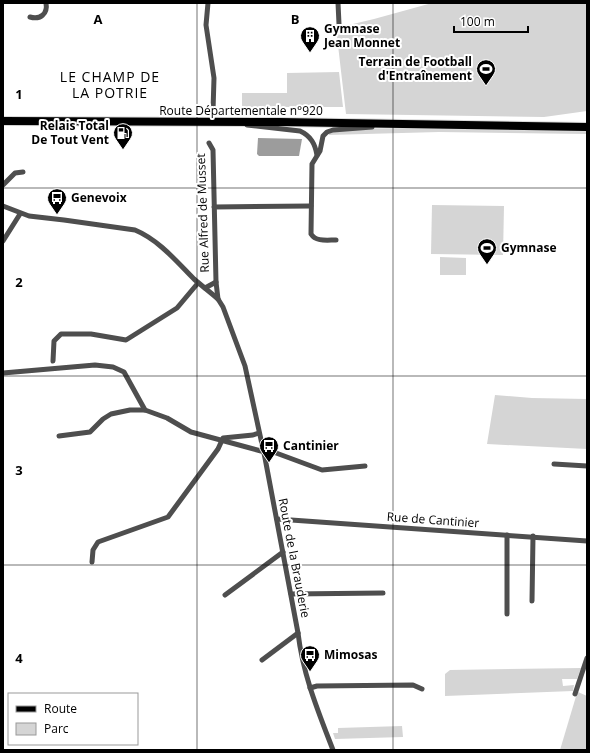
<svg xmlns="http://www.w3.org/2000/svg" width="590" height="753" font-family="'Open Sans',sans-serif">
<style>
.green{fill:#d5d5d5}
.water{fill:#9c9c9c}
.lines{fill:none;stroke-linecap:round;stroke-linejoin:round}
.primary-casing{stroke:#dbdbdb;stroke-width:10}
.minor{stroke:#4e4e4e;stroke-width:5}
.primary{stroke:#000;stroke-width:8}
.grid{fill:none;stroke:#000;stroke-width:1;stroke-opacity:0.55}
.labels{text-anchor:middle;stroke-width:4;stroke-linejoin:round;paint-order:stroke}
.poi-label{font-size:12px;font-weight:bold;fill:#000;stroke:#fff;text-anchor:start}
.street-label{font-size:12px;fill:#000;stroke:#fff}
.quarter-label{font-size:14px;letter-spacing:1px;fill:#000;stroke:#fff}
.grid-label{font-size:13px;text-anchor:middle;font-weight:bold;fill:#000;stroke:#fff;stroke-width:4;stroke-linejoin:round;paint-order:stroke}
</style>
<rect width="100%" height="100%" fill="#fff"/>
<g class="green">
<polygon points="432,3 587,3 587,111 544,117 346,114 336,28 374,19"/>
<polygon points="339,72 343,107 242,107 242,93 287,93 287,73"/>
<polygon points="442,128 587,130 587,134 439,132 328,135 331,132 354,129"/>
<polygon points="432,205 504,206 503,255 431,254"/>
<polygon points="440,257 466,258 466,275 440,275"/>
<polygon points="495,395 532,398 587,399 587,449 487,444"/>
<polygon points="581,668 577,679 562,679 563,686 574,685 573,691 445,696 445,674 450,670"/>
<polygon points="578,692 587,696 587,750 560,750 577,693"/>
<polygon points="402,726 403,737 335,739 333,733 338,733 338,728"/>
</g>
<polygon class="water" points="258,138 302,139 299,156 259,156 257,154"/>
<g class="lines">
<defs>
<polyline id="primary" points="3,121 280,122 587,127"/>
</defs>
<use href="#primary" class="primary-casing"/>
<g class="minor">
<polyline points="208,3 206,25 214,78 213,111"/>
<polyline points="338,3 339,24"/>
<path d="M30,17c10,3 18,-3 16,-14"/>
<path d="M247,125l53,6c11,5 15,13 17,24"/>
<path d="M209,143l4,7 3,132 2,17 5,8 22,59 20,92 33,175c5,42 20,78 35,117"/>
<polyline points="3,185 15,173 23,172"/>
<path d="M3,206l26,10 35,4 71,10c24,10 42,32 59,49 8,7 16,13 24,20"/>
<polyline points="214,207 311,206"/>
<path d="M336,240c-9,0 -20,2 -25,-6l1,-70 8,-13 3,-15 4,-4 6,-2 39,-3"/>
<polyline points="3,241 20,214"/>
<polyline points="205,288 216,282"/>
<polyline points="53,361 54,341 61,334 91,334 126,340 177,308 198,283"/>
<polyline points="3,373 95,365 113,367 124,372 145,410"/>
<polyline points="59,436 90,432 103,419 111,414 130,410 145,410 167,418 191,432 261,451 268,450 322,470 365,466"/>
<polyline points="554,464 587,466"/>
<polyline points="277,519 587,541"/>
<polyline points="92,562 93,550 98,542 168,517 218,449 223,438 253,435 259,433"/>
<polyline points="291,594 383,593"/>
<polyline points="225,595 283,552"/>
<polyline points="532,601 533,536"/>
<polyline points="507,614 507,535"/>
<polyline points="262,660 298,633"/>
<polyline points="310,688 317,686 413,685 422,689"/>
<polyline points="575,694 587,658"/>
</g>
<use href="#primary" class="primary"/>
</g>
<path class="grid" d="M197,3v747M393,3v747M3,188h584M3,376h584M3,565h584"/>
<defs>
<symbol id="building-pin" viewBox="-11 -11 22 30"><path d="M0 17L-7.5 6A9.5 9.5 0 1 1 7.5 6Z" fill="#000" stroke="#fff"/><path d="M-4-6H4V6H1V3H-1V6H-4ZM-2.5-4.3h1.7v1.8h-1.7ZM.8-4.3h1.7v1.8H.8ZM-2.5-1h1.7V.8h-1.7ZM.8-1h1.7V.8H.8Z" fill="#fff"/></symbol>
<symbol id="stadium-pin" viewBox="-11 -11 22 30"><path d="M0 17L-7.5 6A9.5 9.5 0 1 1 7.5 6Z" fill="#000" stroke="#fff"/><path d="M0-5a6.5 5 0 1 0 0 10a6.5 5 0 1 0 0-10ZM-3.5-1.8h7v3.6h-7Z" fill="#fff"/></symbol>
<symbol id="fuel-pin" viewBox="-11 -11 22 30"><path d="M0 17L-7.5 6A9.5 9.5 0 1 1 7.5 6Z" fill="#000" stroke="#fff"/><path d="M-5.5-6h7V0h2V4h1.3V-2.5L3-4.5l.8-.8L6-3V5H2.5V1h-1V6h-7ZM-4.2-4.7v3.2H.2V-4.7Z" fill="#fff"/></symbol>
<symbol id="bus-pin" viewBox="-11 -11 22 30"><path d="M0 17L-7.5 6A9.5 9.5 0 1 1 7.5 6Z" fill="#000" stroke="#fff"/><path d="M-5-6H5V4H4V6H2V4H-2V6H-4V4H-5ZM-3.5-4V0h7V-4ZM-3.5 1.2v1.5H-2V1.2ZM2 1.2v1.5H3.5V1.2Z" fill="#fff"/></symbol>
</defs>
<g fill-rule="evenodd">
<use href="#building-pin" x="299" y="25" width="22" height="30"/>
<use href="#stadium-pin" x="475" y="58" width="22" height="30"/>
<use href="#fuel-pin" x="112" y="122" width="22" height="30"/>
<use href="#bus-pin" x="46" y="187" width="22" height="30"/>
<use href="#stadium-pin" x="476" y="237" width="22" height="30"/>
<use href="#bus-pin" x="258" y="435" width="22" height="30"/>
<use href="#bus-pin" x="299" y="644" width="22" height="30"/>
</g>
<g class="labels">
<g class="poi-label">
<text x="324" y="33">Gymnase<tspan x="324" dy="14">Jean Monnet</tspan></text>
<text x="472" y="66" text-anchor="end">Terrain de Football<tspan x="472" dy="14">d'Entraînement</tspan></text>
<text x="109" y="130" text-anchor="end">Relais Total<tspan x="109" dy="14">De Tout Vent</tspan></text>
<text x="71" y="202">Genevoix</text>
<text x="501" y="252">Gymnase</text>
<text x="283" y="450">Cantinier</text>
<text x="324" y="659">Mimosas</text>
</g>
<g class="street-label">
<text x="241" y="115">Route Départementale n°920</text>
<text transform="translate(203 213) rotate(-92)" y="4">Rue Alfred de Musset</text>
<text transform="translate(433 520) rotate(4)" y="4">Rue de Cantinier</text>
<text transform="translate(294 558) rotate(79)" y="4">Route de la Brauderie</text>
</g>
<g class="quarter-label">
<text x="110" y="82">LE CHAMP DE<tspan x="110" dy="16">LA POTRIE</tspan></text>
</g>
</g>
<g class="grid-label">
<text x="98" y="24">A</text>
<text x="295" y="24">B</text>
<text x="19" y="99">1</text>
<text x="19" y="287">2</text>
<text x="19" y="475">3</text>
<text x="19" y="663">4</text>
</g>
<rect width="590" height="753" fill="none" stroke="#000000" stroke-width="8"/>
<rect x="8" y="693" width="130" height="52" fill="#ffffff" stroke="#999999"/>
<rect x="16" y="706" width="20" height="6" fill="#000000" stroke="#999999"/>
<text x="44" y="713" font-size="12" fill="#000000">Route</text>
<rect x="16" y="723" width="20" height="12" fill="#d5d5d5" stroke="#999999"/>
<text x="44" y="733" font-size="12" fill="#000000">Parc</text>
<path d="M454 26v6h74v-6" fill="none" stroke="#000000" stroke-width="2"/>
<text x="460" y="26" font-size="12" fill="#000000" stroke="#ffffff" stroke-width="3" paint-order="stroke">100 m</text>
</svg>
